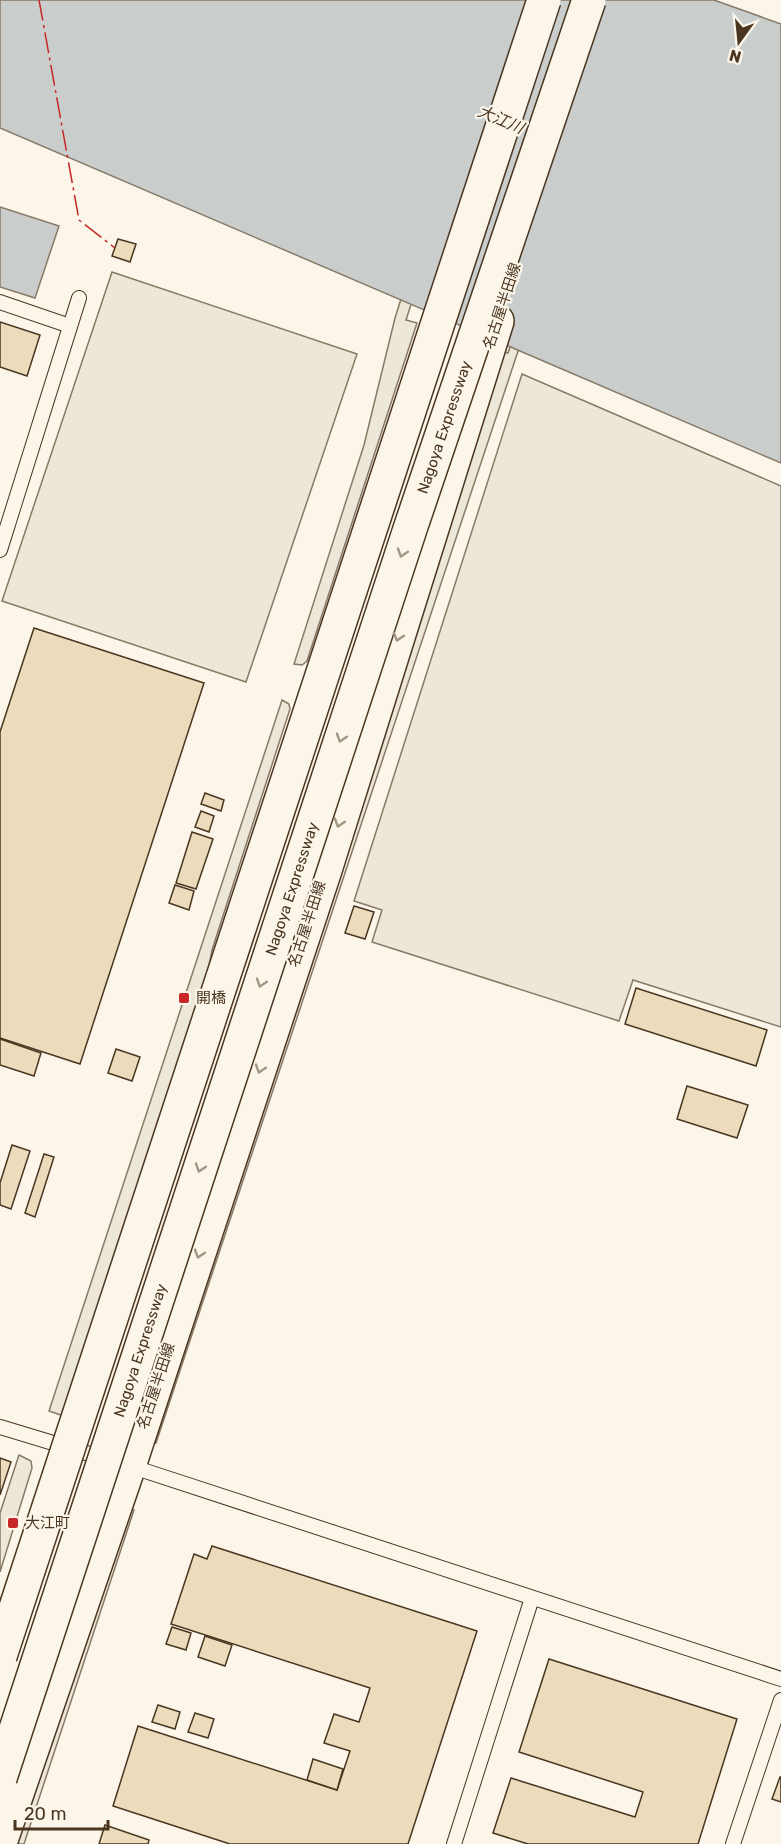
<svg xmlns="http://www.w3.org/2000/svg" width="781" height="1844" font-family="Rubik,'Noto Sans JP',sans-serif">
<style>
.parking{fill:#ede7d9;stroke:#887966;stroke-width:1.5}
.water{fill:#c9cecd;stroke:#887966;stroke-width:1.5}
.building{fill:#ecdcbc;stroke:#4a3520;stroke-width:1.5}
.lines{fill:none;stroke-linecap:round;stroke-linejoin:round}
.service-casing{stroke:#4a3520;stroke-width:16}
.primary-casing{stroke:#4a3520;stroke-width:36}
.service{stroke:#fbf6e9;stroke-width:14}
.primary{stroke:#fbf6e9;stroke-width:33}
.motorway-bridge-casing{stroke:#4a3520;stroke-width:36;stroke-linecap:butt}
.motorway-bridge{stroke:#fbf6e9;stroke-width:33}
.power{stroke:#c62828;stroke-width:1.5;stroke-dasharray:21 4.5 3 4.5;stroke-linecap:butt}
.oneway{stroke:#a29684}
.poi-dot{fill:#c62828;stroke:#fbf6e9;stroke-width:2}
.labels{text-anchor:middle;stroke-width:4.5;stroke-linejoin:round;paint-order:stroke}
.street-label{font-size:15px;fill:#4a3520;stroke:#fbf6e9}
.poi-label{font-size:15px;fill:#4a3520;stroke:#fbf6e9;text-anchor:start}
.water-label{font-size:16px;font-style:italic;fill:#4a3520;stroke:#fbf6e9}
</style>
<rect width="100%" height="100%" fill="#fbf6e9"/>
<g class="parking">
<polygon points="509,0 406,320 417,323 307,661 302,665 294,664 364,445 395,318 425,223"/>
<polygon points="622,0 598,110 156,1443 141,1438 497,350 508,353"/>
<polygon points="112,272 357,354 246,682 2,601"/>
<polygon points="522,374 781,486 781,1027 633,980 619,1021 372,942 382,910 354,901"/>
<polygon points="282,700 289,704 290,709 212,950 203,999 64,1416 49,1411"/>
<polygon points="19,1455 31,1461 32,1468 0,1572 0,1513"/>
<polygon points="119,1506 134,1510 24,1844 9,1844"/>
</g>
<g class="water">
<polygon points="0,0 714,0 781,24 781,463 0,128"/>
<polygon points="0,207 59,226 35,298 0,287"/>
</g>
<g class="building">
<polygon points="118,239 136,244 130,262 112,256"/>
<polygon points="0,322 40,335 27,376 0,367"/>
<polygon points="34,628 204,683 80,1064 0,1038 0,732"/>
<polygon points="205,793 224,800 221,811 201,804"/>
<polygon points="201,811 214,816 209,832 195,827"/>
<polygon points="192,832 213,839 196,889 176,883"/>
<polygon points="175,885 194,891 189,910 169,903"/>
<polygon points="354,906 374,912 365,939 345,933"/>
<polygon points="636,988 767,1030 756,1066 625,1024"/>
<polygon points="0,1039 41,1053 34,1076 0,1065"/>
<polygon points="116,1049 140,1057 132,1081 108,1073"/>
<polygon points="687,1086 748,1105 737,1138 677,1119"/>
<polygon points="12,1145 30,1151 11,1209 0,1205 0,1183"/>
<polygon points="44,1154 54,1157 35,1217 25,1213"/>
<polygon points="0,1458 11,1462 0,1495"/>
<polygon points="212,1546 477,1631 408,1844 230,1844 113,1806 138,1726 337,1790 350,1751 324,1743 334,1714 359,1722 370,1688 171,1624 194,1554 207,1559"/>
<polygon points="172,1627 191,1633 186,1650 166,1644"/>
<polygon points="205,1636 232,1645 225,1666 198,1657"/>
<polygon points="549,1659 737,1719 698,1844 528,1844 493,1833 511,1778 635,1817 643,1792 519,1752"/>
<polygon points="158,1705 180,1712 175,1729 152,1722"/>
<polygon points="195,1713 214,1719 208,1738 188,1732"/>
<polygon points="313,1759 343,1769 337,1790 307,1780"/>
<polygon points="780,1777 781,1777 781,1802 772,1799"/>
<polygon points="105,1825 149,1840 148,1844 99,1844"/>
</g>
<g class="lines">
<defs>
<g id="service">
<polyline points="0,302 70,326"/>
<polyline points="0,550 79,298"/>
<polyline points="0,1427 106,1459"/>
<polyline points="127,1465 781,1679"/>
<polyline points="454,1844 532,1598"/>
<polyline points="733,1844 781,1700"/>
</g>
<polyline id="primary" points="0,1843 129,1466 325,870 497,321"/>
</defs>
<use href="#service" class="service-casing"/>
<use href="#primary" class="primary-casing"/>
<use href="#service" class="service"/>
<use href="#primary" class="primary"/>
<defs>
<g id="motorway-bridge">
<polyline points="0,1656 544,0"/>
<path id="s1" d="M0,1778l410,-1249 179,-529"/>
</g>
</defs>
<use href="#motorway-bridge" class="motorway-bridge-casing"/>
<use href="#motorway-bridge" class="motorway-bridge"/>
<polyline class="power" points="39,0 79,220 115,248"/>
</g>
<defs><path id="oneway-chevron" d="M-2-3.5L2.5 0L-2 3.5" fill="none" stroke-width="1.6" stroke-linecap="round" stroke-linejoin="round" transform="scale(1.5)"/></defs>
<g class="oneway">
<use href="#oneway-chevron" transform="translate(402 553) rotate(108)"/>
<use href="#oneway-chevron" transform="translate(398 637) rotate(107)"/>
<use href="#oneway-chevron" transform="translate(341 738) rotate(108)"/>
<use href="#oneway-chevron" transform="translate(339 823) rotate(107)"/>
<use href="#oneway-chevron" transform="translate(261 983) rotate(108)"/>
<use href="#oneway-chevron" transform="translate(260 1069) rotate(108)"/>
<use href="#oneway-chevron" transform="translate(200 1168) rotate(108)"/>
<use href="#oneway-chevron" transform="translate(199 1254) rotate(108)"/>
</g>
<g class="poi-dot">
<rect x="178" y="992" width="12" height="12" rx="3"/>
<rect x="7" y="1517" width="12" height="12" rx="3"/>
</g>
<g class="labels">
<g class="street-label">
<text transform="translate(502 306) rotate(-72)" y="5">名古屋半田線</text>
<text dy="5" stroke="none"><textPath href="#s1" startOffset="1422">Nagoya Expressway</textPath></text>
<text dy="5" stroke="none"><textPath href="#s1" startOffset="936">Nagoya Expressway</textPath></text>
<text transform="translate(307 924) rotate(-72)" y="5">名古屋半田線</text>
<text dy="5" stroke="none"><textPath href="#s1" startOffset="450">Nagoya Expressway</textPath></text>
<text transform="translate(156 1386) rotate(-72)" y="5">名古屋半田線</text>
</g>
<g class="poi-label">
<text x="196" y="1003">開橋</text>
<text x="25" y="1528">大江町</text>
</g>
<g class="water-label">
<text transform="translate(501 119) rotate(23)" y="6">大江川</text>
</g>
</g>
<g transform="translate(739 42) rotate(195)" stroke="#fbf6e9" stroke-width="4.5" paint-order="stroke">
<path d="M0-4.5L10 22L0 15L-10 22Z" fill="#4a3520"/>
<text y="-9" font-size="16" font-weight="bold" text-anchor="middle" fill="#4a3520">N</text>
</g>
<path d="M15 1820v9h93v-9" fill="none" stroke="#4a3520" stroke-width="3"/>
<text x="24" y="1820" font-size="18" fill="#4a3520" stroke="#fbf6e9" stroke-width="4.5" paint-order="stroke">20 m</text>
</svg>
